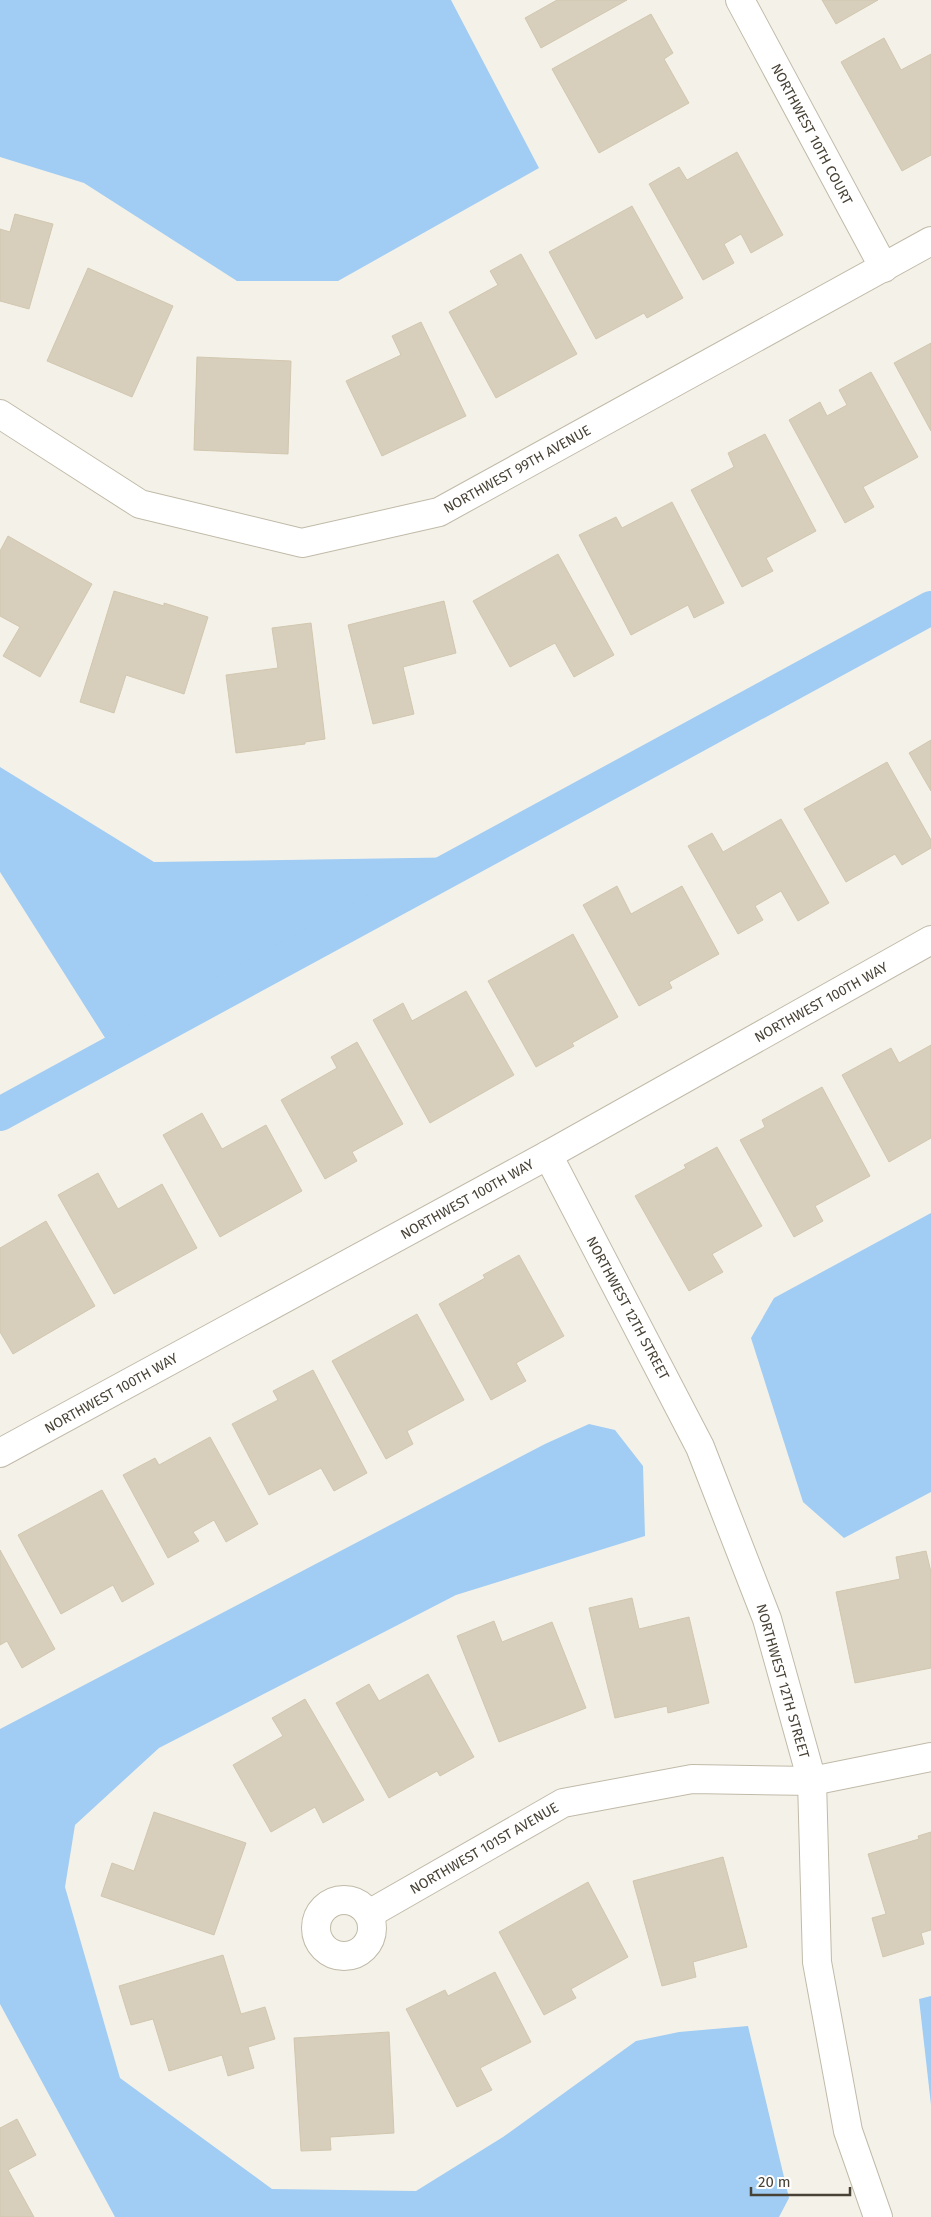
<svg xmlns="http://www.w3.org/2000/svg" width="931" height="2217" font-family="'Fira Sans',sans-serif">
<style>
.water{fill:#a1ccf4}
.lines{fill:none;stroke-linecap:round;stroke-linejoin:round}
.canal{stroke:#a1ccf4;stroke-width:34}
.building{fill:#d7cebc;stroke:#d2c7af}
.minor-casing{stroke:#c1baa9;stroke-width:30}
.minor{stroke:#fff;stroke-width:28}
.labels{text-anchor:middle;stroke-width:4;stroke-linejoin:round;paint-order:stroke}
.street-label{font-size:14px;fill:#484236;stroke:#fff}
</style>
<rect width="100%" height="100%" fill="#f4f2e8"/>
<g class="water">
<polygon points="0,0 451,0 539,168 338,281 237,281 84,183 0,157"/>
<polygon points="0,767 154,862 473,857 114,1052 0,872"/>
<polygon points="931,1213 931,1492 844,1538 803,1502 751,1338 774,1298"/>
<polygon points="589,1424 615,1430 643,1466 645,1536 456,1595 159,1748 75,1825 65,1887 120,2078 272,2189 416,2191 503,2137 636,2041 679,2032 748,2026 789,2198 779,2217 115,2217 0,2004 0,1729 545,1444"/>
<polygon points="931,1996 931,2105 919,1999"/>
</g>
<g class="lines">
<polyline class="canal" points="0,1114 931,608"/>
</g>
<g class="building">
<polygon points="557,0 627,0 541,48 525,18"/>
<polygon points="822,0 878,0 836,24"/>
<polygon points="651,14 673,53 664,59 689,103 599,153 552,69"/>
<polygon points="884,38 901,70 931,54 931,155 902,171 841,62"/>
<polygon points="737,152 783,235 751,253 741,234 724,244 734,263 703,280 649,184 679,167 687,180"/>
<polygon points="632,206 683,298 647,318 644,313 596,339 549,252"/>
<polygon points="15,214 53,224 29,309 0,301 0,229 10,232"/>
<polygon points="521,254 577,354 496,398 449,312 498,285 490,271"/>
<polygon points="88,268 173,306 132,397 47,361"/>
<polygon points="421,322 466,416 382,456 346,381 401,355 392,336"/>
<polygon points="931,343 931,431 894,363"/>
<polygon points="197,357 291,361 288,454 194,450"/>
<polygon points="871,372 918,457 863,487 874,507 845,523 789,420 820,402 827,416 847,405 839,390"/>
<polygon points="765,434 816,531 766,558 773,571 742,587 691,490 734,467 728,453"/>
<polygon points="672,502 724,603 694,618 688,605 631,635 579,535 616,517 622,528"/>
<polygon points="8,536 92,584 40,677 3,656 20,627 0,616 0,551"/>
<polygon points="558,554 614,655 574,677 555,643 510,667 473,601"/>
<polygon points="114,591 164,606 164,603 208,617 184,694 126,675 114,713 80,702"/>
<polygon points="444,601 456,653 403,667 414,714 373,724 348,625"/>
<polygon points="311,623 325,739 305,742 305,744 236,753 226,675 278,668 272,628"/>
<polygon points="931,740 931,791 909,753"/>
<polygon points="887,762 931,840 931,848 902,865 895,854 846,882 804,809"/>
<polygon points="781,819 829,903 798,921 781,891 755,906 763,920 738,934 688,846 712,833 723,852"/>
<polygon points="617,886 631,914 682,886 719,954 669,982 672,988 639,1006 583,905"/>
<polygon points="573,934 618,1017 572,1043 574,1046 536,1067 488,981"/>
<polygon points="466,991 514,1075 430,1123 373,1020 403,1003 412,1021"/>
<polygon points="357,1042 403,1124 352,1152 357,1161 325,1179 281,1100 337,1068 331,1057"/>
<polygon points="931,1045 931,1138 889,1162 842,1075 891,1048 899,1063"/>
<polygon points="822,1087 870,1176 815,1206 823,1221 794,1237 740,1140 765,1127 762,1120"/>
<polygon points="202,1113 222,1149 266,1125 302,1191 220,1237 163,1135"/>
<polygon points="717,1147 762,1226 712,1254 723,1272 689,1291 635,1196 686,1168 684,1165"/>
<polygon points="98,1173 118,1209 162,1184 197,1248 114,1294 58,1195"/>
<polygon points="46,1221 95,1306 13,1354 0,1332 0,1248"/>
<polygon points="519,1255 564,1336 516,1363 526,1381 491,1400 439,1304 485,1278 483,1275"/>
<polygon points="417,1314 464,1400 407,1431 413,1444 386,1459 332,1361"/>
<polygon points="313,1370 367,1473 334,1491 321,1468 269,1495 232,1424 278,1400 273,1391"/>
<polygon points="210,1437 258,1524 226,1542 214,1520 193,1532 199,1541 168,1558 123,1475 155,1458 159,1465"/>
<polygon points="102,1490 154,1584 122,1602 113,1585 61,1614 18,1535"/>
<polygon points="0,1550 55,1649 22,1668 7,1641 0,1645"/>
<polygon points="926,1551 931,1572 931,1668 855,1683 836,1592 900,1579 896,1557"/>
<polygon points="632,1598 639,1629 689,1617 709,1703 668,1713 667,1706 615,1718 589,1608"/>
<polygon points="494,1621 502,1642 552,1622 586,1708 499,1742 457,1636"/>
<polygon points="428,1674 474,1757 440,1776 437,1771 389,1798 336,1703 369,1684 379,1701"/>
<polygon points="305,1699 364,1800 323,1823 315,1807 271,1832 233,1765 283,1736 272,1718"/>
<polygon points="154,1812 246,1843 214,1935 101,1896 112,1863 134,1871"/>
<polygon points="931,1832 931,1930 921,1933 924,1944 883,1957 872,1918 886,1914 868,1854 919,1839 918,1836"/>
<polygon points="723,1857 747,1947 693,1962 696,1977 662,1986 633,1881"/>
<polygon points="588,1882 628,1957 571,1989 576,1998 544,2015 499,1932"/>
<polygon points="223,1955 241,2014 265,2007 275,2039 248,2047 254,2068 228,2076 222,2055 169,2071 153,2019 131,2025 119,1986"/>
<polygon points="495,1972 531,2042 480,2068 492,2090 457,2107 406,2009 445,1990 448,1996"/>
<polygon points="389,2032 394,2133 330,2137 331,2150 301,2151 294,2038"/>
<polygon points="17,2119 36,2155 8,2170 34,2217 0,2217 0,2128"/>
</g>
<g class="lines">
<defs>
<g id="minor">
<polyline points="740,0 884,268"/>
<polyline points="0,414 140,504 302,543 439,512 931,241"/>
<polyline points="548,1155 700,1447 767,1619 812,1781 817,1962 848,2131 878,2217"/>
<polyline points="0,1453 548,1155 931,940"/>
<circle cx="344" cy="1928" r="28"/>
<polyline points="369,1914 563,1803 692,1779 812,1781 931,1757"/>
</g>
</defs>
<use href="#minor" class="minor-casing"/>
<use href="#minor" class="minor"/>
</g>
<g class="labels">
<g class="street-label">
<text transform="translate(812 134) rotate(62)" y="5">NORTHWEST 10TH COURT</text>
<text transform="translate(517 469) rotate(-29)" y="5">NORTHWEST 99TH AVENUE</text>
<text transform="translate(821 1002) rotate(-29)" y="5">NORTHWEST 100TH WAY</text>
<text transform="translate(467 1199) rotate(-29)" y="5">NORTHWEST 100TH WAY</text>
<text transform="translate(628 1308) rotate(62)" y="5">NORTHWEST 12TH STREET</text>
<text transform="translate(111 1393) rotate(-29)" y="5">NORTHWEST 100TH WAY</text>
<text transform="translate(783 1681) rotate(74)" y="5">NORTHWEST 12TH STREET</text>
<text transform="translate(484 1848) rotate(-30)" y="5">NORTHWEST 101ST AVENUE</text>
</g>
</g>
<path d="M751 2187v8h99v-8" fill="none" stroke="#484236" stroke-width="2.5"/>
<text x="758" y="2187" font-size="15" fill="#484236" stroke="#ffffff" stroke-width="4" paint-order="stroke">20 m</text>
</svg>
